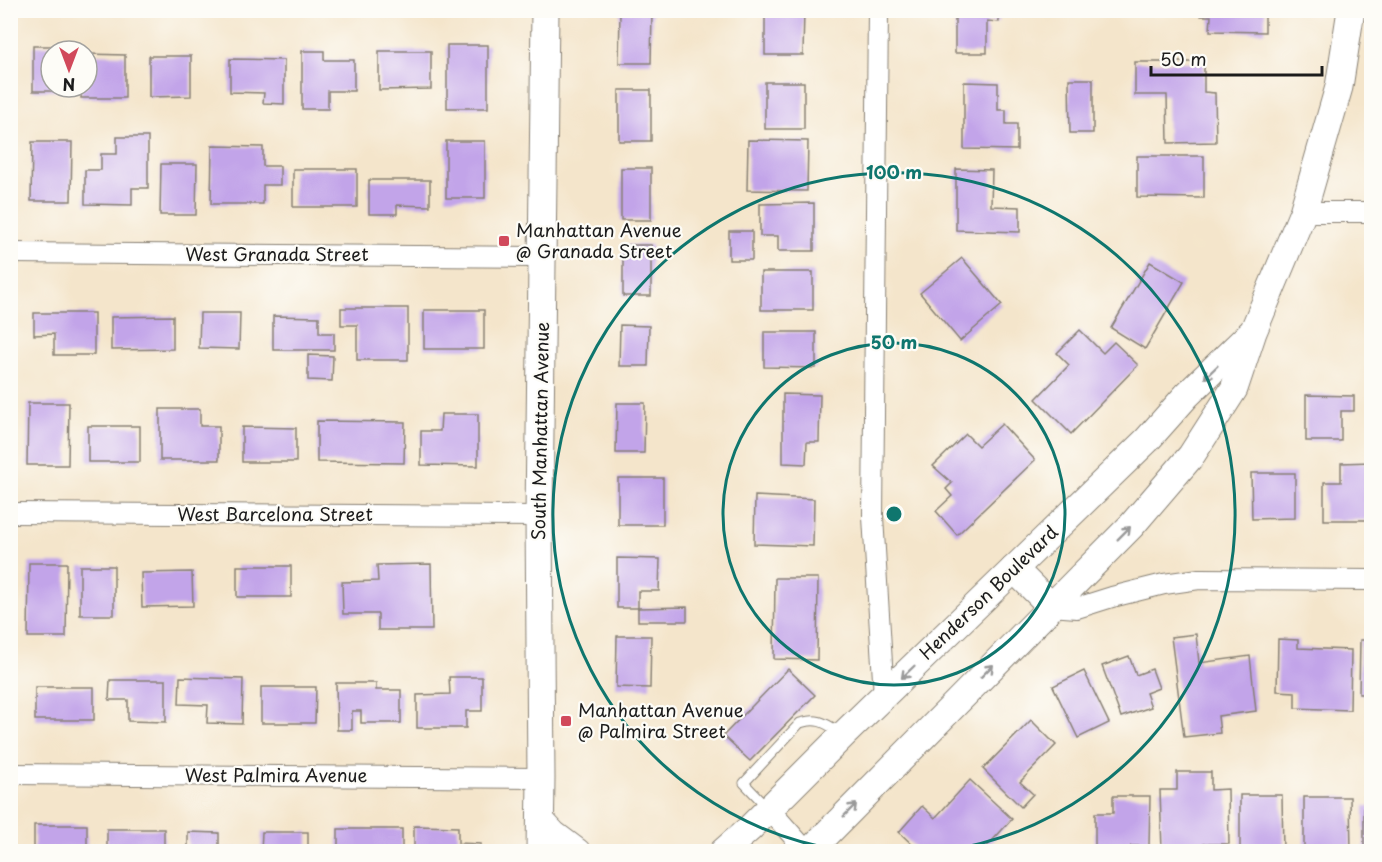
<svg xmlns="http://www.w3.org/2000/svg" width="1382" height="862" font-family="'Playpen Sans',sans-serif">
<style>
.building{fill:#c2a4e9}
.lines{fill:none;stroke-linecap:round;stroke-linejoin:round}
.lane-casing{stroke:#888074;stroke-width:11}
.street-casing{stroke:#888074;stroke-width:22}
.secondary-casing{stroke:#888074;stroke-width:29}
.lane{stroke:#fff;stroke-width:9}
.street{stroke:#fff;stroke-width:20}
.secondary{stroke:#fff;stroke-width:27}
.oneway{stroke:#999}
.ring{fill:none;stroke:#0f766e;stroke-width:3}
.poi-dot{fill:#d1495b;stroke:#fdfcf7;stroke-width:2}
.labels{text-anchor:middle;stroke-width:4.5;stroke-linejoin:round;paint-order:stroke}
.poi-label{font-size:18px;fill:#1c1c1c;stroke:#fdfcf7;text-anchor:start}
.street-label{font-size:18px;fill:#1c1c1c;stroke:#fdfcf7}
.centre{fill:#0f766e;stroke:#fdfcf7;stroke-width:3}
.ring-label{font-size:18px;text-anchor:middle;font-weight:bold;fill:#0f766e;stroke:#fdfcf7;stroke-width:4.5;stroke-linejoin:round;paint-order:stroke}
</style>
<rect width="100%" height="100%" fill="#fdfcf7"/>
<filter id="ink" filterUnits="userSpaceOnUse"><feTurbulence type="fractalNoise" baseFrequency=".0167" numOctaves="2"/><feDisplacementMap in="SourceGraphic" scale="12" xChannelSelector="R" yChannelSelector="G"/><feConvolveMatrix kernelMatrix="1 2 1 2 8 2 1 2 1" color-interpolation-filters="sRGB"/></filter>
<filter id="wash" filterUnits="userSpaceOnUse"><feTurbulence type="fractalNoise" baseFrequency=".008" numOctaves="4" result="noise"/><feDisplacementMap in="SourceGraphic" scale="24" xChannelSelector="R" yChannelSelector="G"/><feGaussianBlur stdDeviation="1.35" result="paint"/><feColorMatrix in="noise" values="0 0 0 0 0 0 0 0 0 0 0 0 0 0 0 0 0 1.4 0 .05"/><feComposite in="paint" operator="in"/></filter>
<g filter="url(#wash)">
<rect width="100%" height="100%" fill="#f4e5cb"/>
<g id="blocks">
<g class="building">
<polygon points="765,10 804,10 803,55 765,55"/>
<polygon points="955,10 999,10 999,22 987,21 987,53 955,53"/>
<polygon points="1201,10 1265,10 1265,32 1210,31 1211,16 1201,16"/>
<polygon points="620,12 652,12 651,63 619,63"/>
<rect x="447" y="45" width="41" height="63"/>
<polygon points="33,46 73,46 73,51 51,51 51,87 73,87 73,91 33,91"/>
<polygon points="302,51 324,51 324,60 354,60 354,91 328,91 328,109 302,109"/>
<polygon points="379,51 431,51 431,89 379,90"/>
<polygon points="87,54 125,55 125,98 81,98 81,87 87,87"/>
<polygon points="149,56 191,56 191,96 149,97"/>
<polygon points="230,59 284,60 284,104 263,103 264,93 230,92"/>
<polygon points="1135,62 1204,62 1204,92 1215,93 1216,142 1168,143 1167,95 1135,95"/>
<polygon points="1069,79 1093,79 1093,133 1070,133"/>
<rect x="765" y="82" width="39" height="47"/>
<polygon points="964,82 998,83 998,110 1006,110 1006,124 1017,124 1017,150 964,149"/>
<rect x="619" y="90" width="32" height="51"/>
<polygon points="117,137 148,137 148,188 132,188 132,205 85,204 85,170 101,170 101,154 117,154"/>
<polygon points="748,140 808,141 807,191 747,190"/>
<rect x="446" y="141" width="39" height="57"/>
<polygon points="32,142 72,142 71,201 31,201"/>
<polygon points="212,146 263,147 263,166 280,166 280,185 263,185 263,204 211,204"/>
<polygon points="1137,156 1204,156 1204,198 1137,197"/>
<polygon points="161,164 197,164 196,215 160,215"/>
<rect x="621" y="168" width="30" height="52"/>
<rect x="293" y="169" width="64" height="38"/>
<polygon points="956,169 992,170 991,206 1020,207 1020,232 956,230"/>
<polygon points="369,180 430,180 430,206 397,205 397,214 369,214"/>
<polygon points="814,203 814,251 778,251 778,236 760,236 760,204"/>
<rect x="729" y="231" width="23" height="29"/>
<rect x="623" y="245" width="28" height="51"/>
<polygon points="962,258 1002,305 960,341 920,293"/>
<polygon points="1150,262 1184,282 1145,349 1111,328"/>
<rect x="761" y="272" width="52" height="38"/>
<polygon points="341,308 408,308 408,360 357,360 357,325 341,325"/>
<rect x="424" y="310" width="60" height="39"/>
<polygon points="34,313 94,313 94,355 54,355 54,334 34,335"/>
<polygon points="200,313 240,313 239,349 199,348"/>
<polygon points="173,316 173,349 111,350 111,317"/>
<polygon points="273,316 319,317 319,333 334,333 334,350 273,350"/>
<polygon points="620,325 649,326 648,366 619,366"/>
<polygon points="1080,330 1103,353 1114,342 1138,365 1071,434 1036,399 1069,365 1057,353"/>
<polygon points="764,332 816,332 816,368 764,367"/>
<polygon points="308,355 333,356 332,381 308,380"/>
<polygon points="783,394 820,395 819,442 807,442 806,464 783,463"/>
<polygon points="1306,395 1354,396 1354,411 1341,411 1341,441 1306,441"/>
<polygon points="28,403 69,403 68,465 27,465"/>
<polygon points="617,403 645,403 644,453 616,453"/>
<polygon points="160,409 200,409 200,426 219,426 219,460 160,460"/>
<polygon points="441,414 478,414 478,466 421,465 421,431 440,431"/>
<polygon points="317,421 405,422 404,463 317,462"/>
<polygon points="1002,424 1035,460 957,535 936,511 952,496 946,489 952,483 933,466 966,434 978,446"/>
<rect x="88" y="426" width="52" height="36"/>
<polygon points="242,427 296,428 296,462 242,462"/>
<polygon points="1372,462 1372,520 1324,520 1324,482 1341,482 1341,463"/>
<polygon points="1251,473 1295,473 1295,518 1252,519"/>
<rect x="618" y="478" width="45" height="47"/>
<polygon points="755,496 814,499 813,546 754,544"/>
<polygon points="617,558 660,559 659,591 638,591 638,608 617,608"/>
<polygon points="29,563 67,563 66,637 28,637"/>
<polygon points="431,564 432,630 378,630 378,614 343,614 342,582 378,581 377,565"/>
<rect x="80" y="566" width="34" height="49"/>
<rect x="237" y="566" width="54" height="31"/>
<polygon points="192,572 193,606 142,607 141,573"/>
<polygon points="775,578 818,578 817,660 774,659"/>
<polygon points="687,607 687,621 638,621 638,608"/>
<polygon points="1196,634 1199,663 1250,656 1256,711 1218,716 1220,733 1184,737 1171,637"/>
<polygon points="617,636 651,636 650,688 616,687"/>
<polygon points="1278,639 1298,640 1298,648 1351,650 1350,710 1295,708 1295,692 1277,691"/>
<polygon points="1360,640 1372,640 1372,694 1359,694"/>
<polygon points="1129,656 1136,675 1152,669 1159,688 1146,693 1151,707 1121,717 1102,666"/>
<polygon points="788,669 815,695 750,761 723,736"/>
<polygon points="1084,671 1109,723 1078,738 1053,686"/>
<polygon points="180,677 243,679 242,724 207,723 208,705 179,704"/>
<polygon points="449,677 482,677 482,711 466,711 466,728 417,728 417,695 450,694"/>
<polygon points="110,680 166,680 166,722 128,721 128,700 109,700"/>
<polygon points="336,683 376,683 376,690 401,690 401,723 361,723 361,711 352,711 352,730 337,730"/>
<rect x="35" y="687" width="59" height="33"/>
<polygon points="261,687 316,687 315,723 261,723"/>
<polygon points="1031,720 1056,745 1020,782 1033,794 1021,807 983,769"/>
<polygon points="1177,772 1211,772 1211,790 1228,789 1229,844 1204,844 1204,852 1162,852 1160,790 1177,790"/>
<polygon points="970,780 1012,819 982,852 920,852 899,832 922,806 935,818"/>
<polygon points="1240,795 1282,795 1283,852 1240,848"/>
<polygon points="1113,796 1150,796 1149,846 1131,846 1131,852 1095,852 1095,813 1113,813"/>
<polygon points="1304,797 1350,797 1351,852 1330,852 1330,849 1304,849"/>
<rect x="1364" y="806" width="8" height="46"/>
<rect x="34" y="825" width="53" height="27"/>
<polygon points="414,826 458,827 458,843 481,844 481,852 414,852"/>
<rect x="107" y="829" width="57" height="23"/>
<rect x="338" y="829" width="64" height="23"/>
<polygon points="188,832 219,833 219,848 246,848 246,852 188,852"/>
<polygon points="262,832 308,832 308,852 261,852"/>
</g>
</g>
</g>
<g filter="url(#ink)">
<use href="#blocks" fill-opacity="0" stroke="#888074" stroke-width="1.5"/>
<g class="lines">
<defs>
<path id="lane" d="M767,807l-23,-24 56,-60c18,-6 25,0 41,10"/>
<g id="street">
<polyline points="878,10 873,517 884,696"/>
<polyline points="1303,212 1372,212"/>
<polyline points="10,253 543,257"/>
<polyline points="10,513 539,516"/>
<polyline points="1051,606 1077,608 1112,597 1164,584 1199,579 1372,580"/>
<polyline points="10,774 541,778"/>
<polyline points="769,809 807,852"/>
</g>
<g id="secondary">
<polyline points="1014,569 1051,606"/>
<polyline points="541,821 553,834 577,852"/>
<polyline points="540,852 541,778 539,516 545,10"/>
<polyline points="723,852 749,829 843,735 1147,440 1187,395 1250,334"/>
<polyline points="809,852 1132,525 1191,456 1234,389 1253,332 1303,212 1339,87 1351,10"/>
</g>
</defs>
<use href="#lane" class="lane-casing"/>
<use href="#street" class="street-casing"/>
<use href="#secondary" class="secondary-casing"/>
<use href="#lane" class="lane"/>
<use href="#street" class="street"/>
<use href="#secondary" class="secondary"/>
</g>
<defs><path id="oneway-shaft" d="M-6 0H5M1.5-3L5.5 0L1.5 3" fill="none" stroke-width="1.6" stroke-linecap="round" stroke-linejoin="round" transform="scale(1.5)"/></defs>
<g class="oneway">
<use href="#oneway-shaft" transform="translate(1211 372) rotate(136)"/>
<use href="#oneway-shaft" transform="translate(1124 533) rotate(-45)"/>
<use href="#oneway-shaft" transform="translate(987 671) rotate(-45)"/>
<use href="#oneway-shaft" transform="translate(908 672) rotate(136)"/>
<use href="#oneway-shaft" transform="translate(850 810) rotate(-45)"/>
</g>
</g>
<g class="ring">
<circle cx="894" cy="514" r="171"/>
<path d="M844 851A341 341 0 1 1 944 851"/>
</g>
<g class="poi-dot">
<rect x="498" y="235" width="12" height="12" rx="3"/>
<rect x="560" y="715" width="12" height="12" rx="3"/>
</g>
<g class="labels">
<g class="poi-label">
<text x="516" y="237">Manhattan Avenue<tspan x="516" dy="21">@ Granada Street</tspan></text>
<text x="578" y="717">Manhattan Avenue<tspan x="578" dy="21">@ Palmira Street</tspan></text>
</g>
<g class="street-label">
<text x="277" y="261">West Granada Street</text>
<text transform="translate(541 431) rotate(-89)" y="6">South Manhattan Avenue</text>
<text x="275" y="521">West Barcelona Street</text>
<text transform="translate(989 593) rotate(-44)" y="6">Henderson Boulevard</text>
<text x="276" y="782">West Palmira Avenue</text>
</g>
</g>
<circle cx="894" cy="514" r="9" class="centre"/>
<g class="ring-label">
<text x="894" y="179">100 m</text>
<text x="894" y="349">50 m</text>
</g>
<rect width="1382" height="862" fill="none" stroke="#fdfcf7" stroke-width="36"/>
<g transform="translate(69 69) rotate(180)"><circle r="28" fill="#fdfcf7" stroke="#a3a29f" stroke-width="1.5"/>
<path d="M0-4.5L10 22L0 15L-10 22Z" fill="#d1495b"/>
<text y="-9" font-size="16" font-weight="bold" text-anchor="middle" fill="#1c1c1c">N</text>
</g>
<path d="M1151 66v9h171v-9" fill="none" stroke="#1c1c1c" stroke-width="3"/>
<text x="1160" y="66" font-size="18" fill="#1c1c1c" stroke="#fdfcf7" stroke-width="4.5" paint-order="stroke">50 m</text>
</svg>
